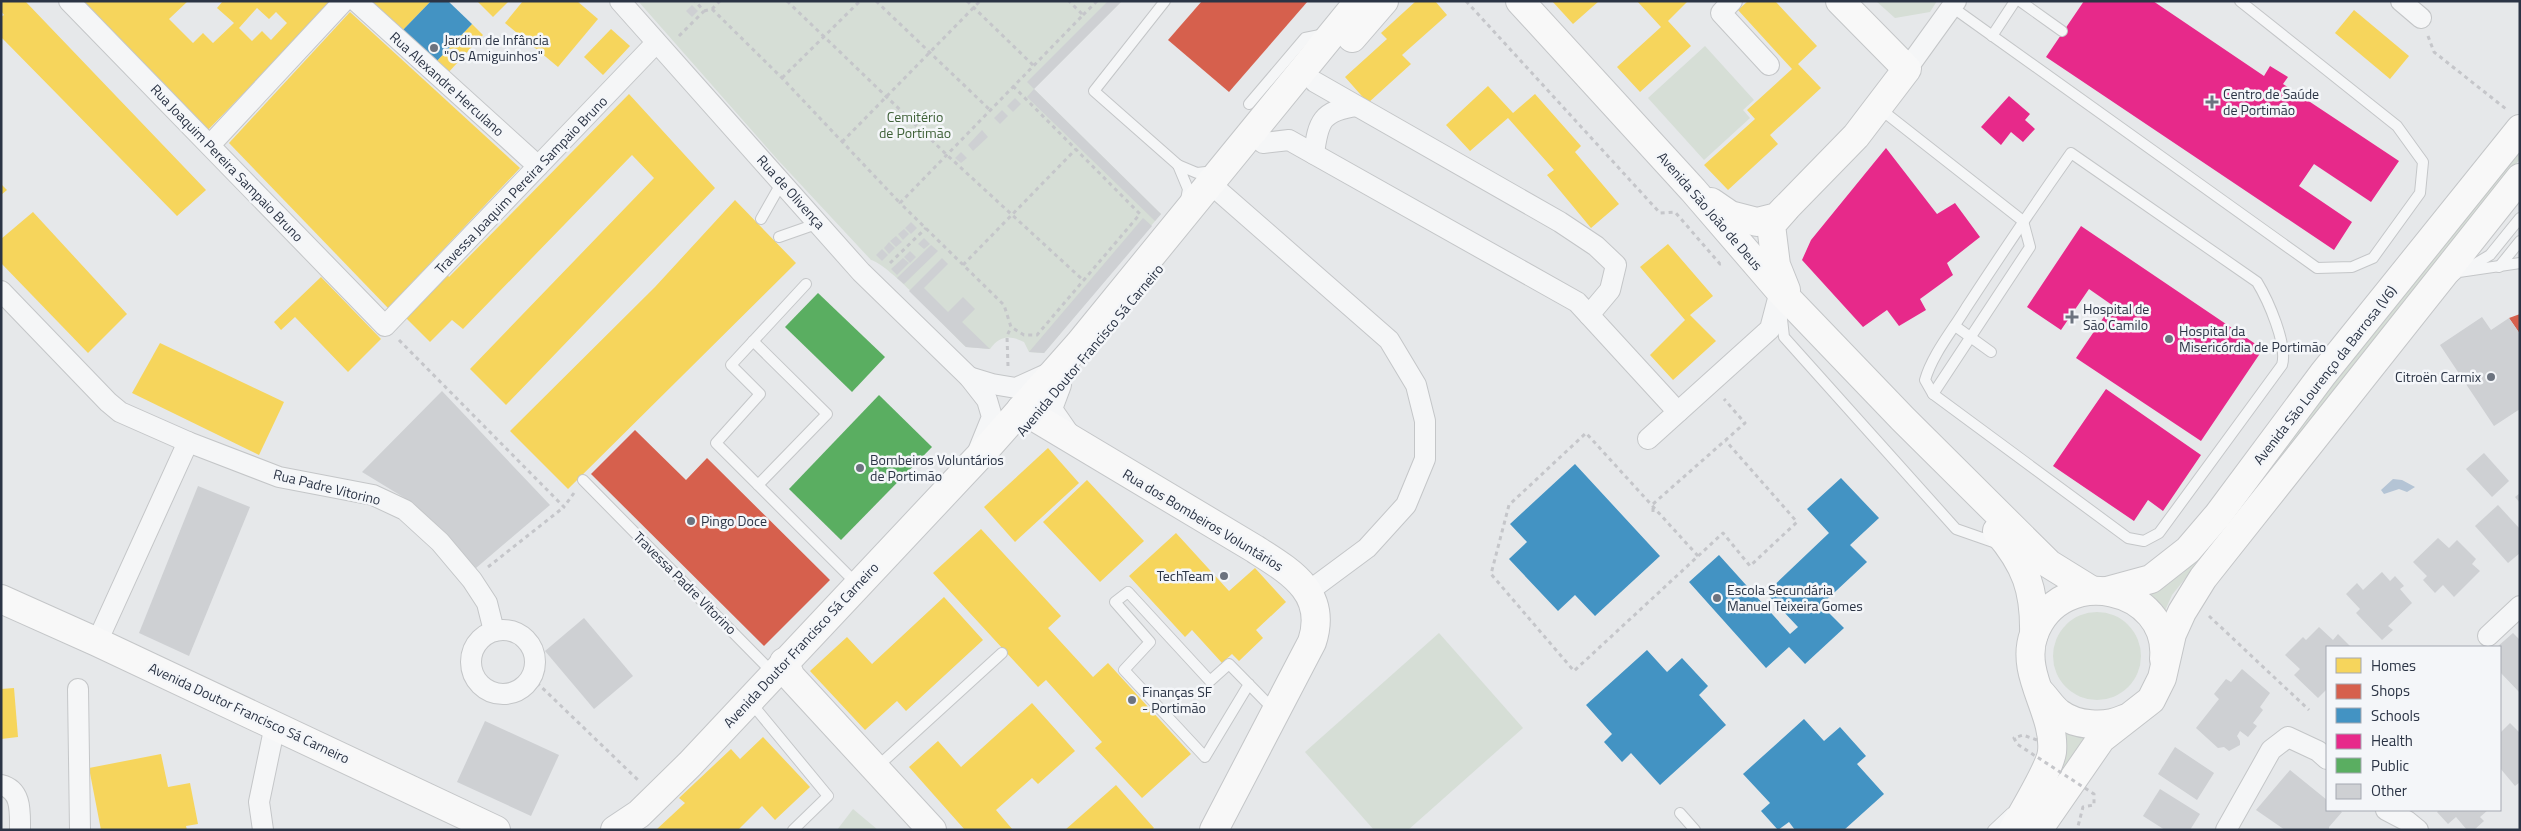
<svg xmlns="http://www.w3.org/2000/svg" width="2521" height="831" font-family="'Titillium Web',sans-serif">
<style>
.green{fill:#d6ded6}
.water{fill:#b4c4d5}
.homes{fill:#f6d55c;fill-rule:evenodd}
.shops{fill:#d6604d}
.schools{fill:#4393c3}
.health{fill:#e7298a}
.public{fill:#5aae61}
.building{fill:#ced0d3}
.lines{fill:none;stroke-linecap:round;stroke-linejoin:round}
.lane-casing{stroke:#c4c6c8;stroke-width:12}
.street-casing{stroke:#c4c6c8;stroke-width:22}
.secondary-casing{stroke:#c4c6c8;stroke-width:30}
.path{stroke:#c5c6ca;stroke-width:3;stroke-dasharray:4 4;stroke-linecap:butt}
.lane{stroke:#f5f6f7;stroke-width:10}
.street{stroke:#f5f6f7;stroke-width:20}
.secondary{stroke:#f8f8f8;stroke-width:28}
.path-bridge{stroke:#c5c6ca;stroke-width:3;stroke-dasharray:4 4;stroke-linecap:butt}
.poi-dot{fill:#6c737f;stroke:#f4f6f9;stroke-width:2}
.labels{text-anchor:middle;stroke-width:5;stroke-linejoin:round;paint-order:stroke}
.poi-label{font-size:14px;fill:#2b3445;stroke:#f4f6f9;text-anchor:start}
.street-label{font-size:14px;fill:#2b3445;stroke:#f4f6f9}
.park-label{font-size:14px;fill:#3f6138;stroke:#f4f6f9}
</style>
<rect width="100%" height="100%" fill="#e6e8ea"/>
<g class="green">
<path d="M638,1h484l-88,88 127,125 -117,139 -15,-1 -5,-10c-14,-7 -24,-7 -34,7l-24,-2c-18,-17 -77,-83 -95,-87l-94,-101z"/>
<polygon points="1876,1 1937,1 1930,12 1895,18"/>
<polygon points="1705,46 1754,100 1743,110 1750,118 1704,160 1648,98"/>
<polygon points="2520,148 2520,159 2172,595 2164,613 2147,594 2183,573 2216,534 2416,276"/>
<circle cx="2097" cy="656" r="44"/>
<polygon points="1439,633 1523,728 1408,830 1374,830 1305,752"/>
<polygon points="2065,730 2087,736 2035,811"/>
<polygon points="853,809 878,830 837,830"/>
</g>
<polygon class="water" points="2393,479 2402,480 2415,487 2407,492 2399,489 2384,494 2381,490"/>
<g class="homes">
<polygon points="1,1 25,1 206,190 177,216 1,37 1,17 4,15 1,11"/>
<path d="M72,1h116l-19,18 24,24 10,-10 10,10 21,-20 -17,-15 6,-7h111l-132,135zM257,8l12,11 7,-7 11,11 -16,17 -9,-9 -10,10 -13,-13z"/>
<polygon points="369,1 431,1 401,32"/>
<polygon points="477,1 509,1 493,17"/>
<polygon points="523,1 577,1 598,19 558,67 505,23"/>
<polygon points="1416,1 1435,1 1447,15 1402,55 1411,64 1368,103 1345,77 1387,39 1381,33"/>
<polygon points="1552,1 1599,1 1573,24"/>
<polygon points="1637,1 1688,1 1668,21 1691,46 1640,92 1617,67 1661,27"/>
<polygon points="1748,1 1775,1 1817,46 1798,64 1821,88 1770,135 1778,144 1728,190 1704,165 1755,119 1747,110 1792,69 1738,10"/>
<polygon points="2354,10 2409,56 2390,79 2335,33"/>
<polygon points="350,12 520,168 388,308 229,143"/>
<polygon points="472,24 483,35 446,75 434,64"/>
<polygon points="611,29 630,46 603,75 584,57"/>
<polygon points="1488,86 1513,113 1535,94 1581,146 1575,152 1619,204 1591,228 1547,175 1554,170 1508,118 1470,151 1446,125"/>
<polygon points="629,94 715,188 506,405 470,369 654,178 632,155 463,329 452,320 430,342 405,317 447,274 449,277"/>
<polygon points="1,184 7,190 1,195"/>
<polygon points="735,200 796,263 568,489 510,431 655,287"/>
<polygon points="33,212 127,314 88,353 1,263 1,239"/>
<polygon points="1668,244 1713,296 1690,315 1716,341 1673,380 1650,355 1685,320 1640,267"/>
<polygon points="321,277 381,339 348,372 295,317 281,330 274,322"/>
<polygon points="160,343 284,402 259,455 132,393"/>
<polygon points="1048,448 1079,483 1015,542 984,507"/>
<polygon points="1087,480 1144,541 1100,582 1043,522"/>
<polygon points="981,529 1061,616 1048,628 1093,677 1108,663 1191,754 1142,798 1095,748 1102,742 1046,680 1038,687 933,573"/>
<polygon points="1176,533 1229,591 1255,568 1286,602 1256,630 1263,638 1239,661 1232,654 1222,663 1192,630 1185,637 1129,576"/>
<polygon points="944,597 983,640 906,711 897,701 865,730 810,671 847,637 872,664"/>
<polygon points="14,688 18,737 1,739 1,689"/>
<polygon points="1032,703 1075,751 1038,784 1032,778 996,810 1013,830 965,830 909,767 938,741 961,767"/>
<polygon points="763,737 810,787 775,820 762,806 738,830 657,829 685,803 679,798 731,749 740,759"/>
<polygon points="161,754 168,787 190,783 198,824 186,826 187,830 101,830 89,768"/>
<polygon points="1116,785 1154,828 1152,830 1065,830"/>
</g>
<g class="shops">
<polygon points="1202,1 1308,1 1229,92 1168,40"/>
<polygon points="2520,314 2520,334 2509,318"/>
<polygon points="635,430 686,480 707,458 830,580 764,646 591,474"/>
</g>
<g class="schools">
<polygon points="431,1 448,1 472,24 434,64 401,32"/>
<polygon points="1575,464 1660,556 1595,616 1575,595 1558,611 1509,559 1527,542 1510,524"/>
<polygon points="1841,478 1879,518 1850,545 1867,562 1821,605 1844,628 1805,664 1789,647 1766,668 1689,582 1719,555 1790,634 1798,627 1766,593 1829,533 1807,509"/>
<polygon points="1647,650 1667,672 1682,658 1708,686 1699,695 1726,725 1660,785 1631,753 1622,762 1604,742 1612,734 1586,705"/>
<polygon points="1804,719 1824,741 1840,727 1866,756 1857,764 1884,794 1844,830 1795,830 1789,822 1778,830 1761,811 1770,803 1743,774"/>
</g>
<g class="health">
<polygon points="2084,1 2153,1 2264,76 2270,66 2288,77 2283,84 2399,161 2371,202 2314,164 2299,186 2352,222 2334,250 2046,57"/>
<polygon points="2009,96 2030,114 2025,120 2035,129 2023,142 2011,132 2001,145 1981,127"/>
<polygon points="1886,148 1937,214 1955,203 1980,237 1947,263 1953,275 1920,299 1926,310 1899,326 1887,310 1863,327 1802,260 1811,240"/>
<polygon points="2081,226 2263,349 2201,441 2076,358 2112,305 2089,289 2061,330 2027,307"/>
<polygon points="2106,389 2201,455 2163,511 2148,500 2134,521 2053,466"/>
</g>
<g class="public">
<polygon points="818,293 885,357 852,392 785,327"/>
<polygon points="879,395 932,447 841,540 789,489"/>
</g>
<g class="building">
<polygon points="1108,1 1122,1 1034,89 1027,82"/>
<polygon points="692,5 698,11 692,17 686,11"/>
<polygon points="1034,89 1161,214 1155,221 1027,97"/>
<polygon points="1015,98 1021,104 1013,112 1007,106"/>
<polygon points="1002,110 1008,116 1000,124 994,118"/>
<polygon points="982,130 988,137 973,151 968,145"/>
<polygon points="961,152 967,158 961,163 955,158"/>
<polygon points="1143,218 1152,226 1044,353 1029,352"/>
<polygon points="911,222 917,228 911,234 905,228"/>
<polygon points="904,229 909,234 903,240 898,234"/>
<polygon points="896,236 902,242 896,247 890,241"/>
<polygon points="924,238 930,244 924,249 918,244"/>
<polygon points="889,242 895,248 889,254 884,248"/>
<polygon points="931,245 938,251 904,284 897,278"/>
<polygon points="882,249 888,255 882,261 876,255"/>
<polygon points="910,251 916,257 910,263 904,257"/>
<polygon points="903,258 909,263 897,275 891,269"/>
<polygon points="942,258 948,264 924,288 948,312 963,297 975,309 962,322 990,349 966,347 909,291"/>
<polygon points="2482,317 2491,330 2509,318 2520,334 2520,409 2494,426 2440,345"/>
<polygon points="442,391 550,505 476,568 413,503 362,472"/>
<polygon points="2484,453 2509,481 2492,497 2466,469"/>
<polygon points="198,486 250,507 189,656 139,633"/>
<polygon points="2520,493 2520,503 2515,497"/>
<polygon points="2498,505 2520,529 2520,553 2508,563 2475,526"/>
<polygon points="2438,538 2449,548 2457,540 2476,559 2472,564 2480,571 2454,597 2443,585 2435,593 2423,580 2427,576 2413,562"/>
<polygon points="2382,572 2390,581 2395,576 2404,586 2400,589 2412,603 2388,626 2393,630 2382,640 2356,613 2360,609 2346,594 2357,583 2363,590"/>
<polygon points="584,618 633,676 594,709 545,651"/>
<polygon points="2319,627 2333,640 2338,634 2351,647 2327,647 2327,691 2326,690 2318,698 2294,675 2300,669 2285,655 2303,637 2306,640"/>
<polygon points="2513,633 2520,640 2520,693 2500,672 2500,647 2497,647"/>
<polygon points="2242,669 2270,693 2260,707 2263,710 2253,723 2257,726 2248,737 2240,731 2237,736 2240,741 2240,745 2229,751 2224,747 2218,748 2196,728 2219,699 2214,694 2226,679 2231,682"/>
<polygon points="485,721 559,755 531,816 457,782"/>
<polygon points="2510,723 2520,733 2520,782 2515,786 2500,768 2500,733"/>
<polygon points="2175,747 2214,773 2197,800 2158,774"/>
<polygon points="2290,770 2327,800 2327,810 2339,810 2342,812 2329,827 2329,830 2285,830 2256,810"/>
<polygon points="2160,789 2200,814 2190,830 2165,830 2143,816"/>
<polygon points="2439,810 2488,810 2480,817 2484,821 2474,830 2467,830 2456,817 2448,824 2437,812"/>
</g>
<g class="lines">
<defs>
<g id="lane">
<polyline points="1165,1 1094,91 1178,165"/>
<polyline points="2020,1 2062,31"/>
<polyline points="1952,7 2317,268 2352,267 2373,258 2420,193 2423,162 2397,126 2240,1"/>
<polyline points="1992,36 2015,1"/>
<polyline points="1249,104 1305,38 1325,34"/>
<polyline points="1879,108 2023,221 2030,247 1933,394"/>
<path d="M2071,153l186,129c11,18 31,63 25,83l-123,168 -15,8 -16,-3 -195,-144 -8,-14c7,-25 27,-49 41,-72 34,-52 69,-104 105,-155z"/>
<polyline points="1186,200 1188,189 1178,165 1197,173 1215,171"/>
<polyline points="761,219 782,182"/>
<polyline points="779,237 819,223"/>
<polyline points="2499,267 2520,241"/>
<polyline points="2465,270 2490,255 2520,218"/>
<polyline points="2453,277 2459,272 2520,263"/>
<polyline points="806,284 731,365 760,394 716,443 857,584"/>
<polyline points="1781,310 1784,337 1956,529 1999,544"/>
<polyline points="1955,326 1991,352"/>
<polyline points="753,341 827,414 758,485"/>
<polyline points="583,480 773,673"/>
<polyline points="1249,684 1205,757 1124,670 1150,642 1115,602 1128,592 1210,681 1229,664 1275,711"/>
<polyline points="757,710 828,796 793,830"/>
<polyline points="877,767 1002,653"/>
<polyline points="1680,813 1695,830"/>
<polyline points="1993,830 2011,813"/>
</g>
<g id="street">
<polyline points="69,1 385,326 656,43"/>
<polyline points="356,1 538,166"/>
<polyline points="620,1 861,272 969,377 987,400 992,417 979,449"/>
<polyline points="1732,1 1721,13 1769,65"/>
<polyline points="2401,1 2421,18"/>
<polyline points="1907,69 1956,1"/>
<polyline points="1315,82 1560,222 1596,246 1616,265 1610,290 1589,315 1678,412"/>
<polyline points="1263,143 1289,140 1577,302 1589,315"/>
<polyline points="210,145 344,1"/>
<path d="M1314,154c4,-33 8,-43 42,-48"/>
<polyline points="1221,193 1389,340 1416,385 1425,421 1425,459 1406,505 1367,548 1309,591"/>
<polyline points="1,291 108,402 120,412 188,442"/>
<polyline points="969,377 992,384 1016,388 1049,373"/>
<polyline points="1061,385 1052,409 1070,435"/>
<polyline points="1648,439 1770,329 1780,291"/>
<circle cx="503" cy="662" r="32"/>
<polyline points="2488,636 2520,606"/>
<polyline points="97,642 188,442 279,477 373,495 405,510 440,542 472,580 487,603 494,631"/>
<polyline points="78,689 80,830"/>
<path d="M1,785c21,5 19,27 19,45"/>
<polyline points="2386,810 2407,821 2418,830"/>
<polyline points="263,830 259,802 275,725"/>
<polyline points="2226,830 2271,750 2288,737 2318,751 2327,759"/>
</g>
<g id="secondary">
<polyline points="1520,1 1693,190 1780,291 1903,419 2049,564 2091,590"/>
<polyline points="1352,38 1384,1"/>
<polyline points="1711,202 1730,215 1757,222 1777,217 1856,136 1907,69 1840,1"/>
<polyline points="1785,209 1771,225 1776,265 1786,290"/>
<path d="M1021,409l234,140c36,23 73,44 57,93l-98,188"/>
<path d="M1997,531c29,34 38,59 37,103"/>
<polyline points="2107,591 2151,579 2188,550 2218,515 2323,374 2520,129"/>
<polyline points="1,599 97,642 496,830"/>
<polyline points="784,662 791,677 932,830"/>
<path d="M2040,692c6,6 12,16 19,21 17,13 46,15 65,6"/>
<polyline points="615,830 639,814 690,764 986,449 1079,344 1359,1"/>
<path d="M2013,830c9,-16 37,-62 39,-78 4,-40 -33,-78 -18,-118 27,-72 137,-47 130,25"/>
<polyline points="2038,830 2101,739 2151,700 2162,678 2172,634 2182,612 2203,578 2520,178"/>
</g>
</defs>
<use href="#lane" class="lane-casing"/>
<use href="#street" class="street-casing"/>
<use href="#secondary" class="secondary-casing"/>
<g class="path">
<polyline points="787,1 947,155 1084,281"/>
<polyline points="876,1 990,110"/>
<polyline points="967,1 1034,66"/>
<polyline points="1466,1 1660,213 1675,212 1720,264 1724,263"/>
<polyline points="712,9 782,78 900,203"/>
<polyline points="704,11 712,9 720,1"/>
<polyline points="1083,15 1097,1"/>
<polyline points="679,36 704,11 695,1"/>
<polyline points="2428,36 2434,52 2506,109"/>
<polyline points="782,78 860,1"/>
<polyline points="1013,86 1140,214 1037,335 1024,335 1011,327 1004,305 900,203 1083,15 1069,1"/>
<polyline points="842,142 980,1"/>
<polyline points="890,263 926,228"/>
<polyline points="963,265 1076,149"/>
<polyline points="399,340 564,507 574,493"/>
<polyline points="1008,366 1007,336 1011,327"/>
<polyline points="1653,512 1653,504 1745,423 1724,399"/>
<polyline points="1698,556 1586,433 1509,505 1491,574 1574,671 1723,533 1750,566 1797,522 1726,441"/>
<polyline points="488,567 564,507"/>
<polyline points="2209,616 2309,710"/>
<polyline points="531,677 638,780"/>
</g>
<use href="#lane" class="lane"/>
<use href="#street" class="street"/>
<use href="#secondary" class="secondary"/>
<polyline class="path-bridge" points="2037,740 2023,735 2014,738 2017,744 2094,794 2094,805 2083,807 2077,830"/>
</g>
<g class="poi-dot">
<circle cx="434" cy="48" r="5"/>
<path d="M2209.5 94.5h5v5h5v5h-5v5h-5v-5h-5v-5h5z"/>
<path d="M2069.5 309.5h5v5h5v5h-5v5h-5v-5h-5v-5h5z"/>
<circle cx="2169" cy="339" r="5"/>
<circle cx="2491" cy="377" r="5"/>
<circle cx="860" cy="468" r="5"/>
<circle cx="691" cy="521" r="5"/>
<circle cx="1224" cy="576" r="5"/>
<circle cx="1717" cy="598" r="5"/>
<circle cx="1132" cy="700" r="5"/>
</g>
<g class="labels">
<g class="poi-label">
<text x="444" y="45">Jardim de Infância<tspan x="444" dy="16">"Os Amiguinhos"</tspan></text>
<text x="2223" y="99">Centro de Saúde<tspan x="2223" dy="16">de Portimão</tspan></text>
<text x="2083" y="314">Hospital de<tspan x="2083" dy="16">São Camilo</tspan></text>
<text x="2179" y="336">Hospital da<tspan x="2179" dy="16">Misericórdia de Portimão</tspan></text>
<text x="2481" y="382" text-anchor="end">Citroën Carmix</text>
<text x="870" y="465">Bombeiros Voluntários<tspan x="870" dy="16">de Portimão</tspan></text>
<text x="701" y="526">Pingo Doce</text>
<text x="1214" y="581" text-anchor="end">TechTeam</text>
<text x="1727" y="595">Escola Secundária<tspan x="1727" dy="16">Manuel Teixeira Gomes</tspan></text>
<text x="1142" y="697">Finanças SF<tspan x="1142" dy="16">- Portimão</tspan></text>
</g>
<g class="street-label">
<text transform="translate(447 84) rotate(42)" y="5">Rua Alexandre Herculano</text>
<text transform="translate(227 163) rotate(46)" y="5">Rua Joaquim Pereira Sampaio Bruno</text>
<text transform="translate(521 185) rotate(-46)" y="5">Travessa Joaquim Pereira Sampaio Bruno</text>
<text transform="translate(791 192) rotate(48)" y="5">Rua de Olivença</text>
<text transform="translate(1710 211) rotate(49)" y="5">Avenida São João de Deus</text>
<text transform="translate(1090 350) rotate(-50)" y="5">Avenida Doutor Francisco Sá Carneiro</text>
<text transform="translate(2325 375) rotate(-52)" y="5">Avenida São Lourenço da Barrosa (V6)</text>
<text transform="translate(327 487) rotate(14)" y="5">Rua Padre Vitorino</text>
<text transform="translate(1203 520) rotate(31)" y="5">Rua dos Bombeiros Voluntários</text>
<text transform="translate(685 583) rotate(45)" y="5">Travessa Padre Vitorino</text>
<text transform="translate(801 645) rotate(-47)" y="5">Avenida Doutor Francisco Sá Carneiro</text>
<text transform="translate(249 713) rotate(25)" y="5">Avenida Doutor Francisco Sá Carneiro</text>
</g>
<g class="park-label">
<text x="915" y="122">Cemitério<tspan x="915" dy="16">de Portimão</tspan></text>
</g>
</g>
<rect width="2521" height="831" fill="none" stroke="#2b3445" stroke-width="5"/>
<rect x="2326" y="646" width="175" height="165" fill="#f4f6f9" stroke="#a4a8b1"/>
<rect x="2336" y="658" width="25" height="15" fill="#f6d55c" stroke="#a4a8b1"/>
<text x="2371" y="671" font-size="15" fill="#2b3445">Homes</text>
<rect x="2336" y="684" width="25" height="15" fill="#d6604d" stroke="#a4a8b1"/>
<text x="2371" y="696" font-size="15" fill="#2b3445">Shops</text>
<rect x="2336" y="708" width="25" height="15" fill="#4393c3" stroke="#a4a8b1"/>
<text x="2371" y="721" font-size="15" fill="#2b3445">Schools</text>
<rect x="2336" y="734" width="25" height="15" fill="#e7298a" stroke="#a4a8b1"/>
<text x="2371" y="746" font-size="15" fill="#2b3445">Health</text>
<rect x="2336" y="758" width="25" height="15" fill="#5aae61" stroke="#a4a8b1"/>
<text x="2371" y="771" font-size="15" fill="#2b3445">Public</text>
<rect x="2336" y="784" width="25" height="15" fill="#ced0d3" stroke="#a4a8b1"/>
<text x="2371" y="796" font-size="15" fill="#2b3445">Other</text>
</svg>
